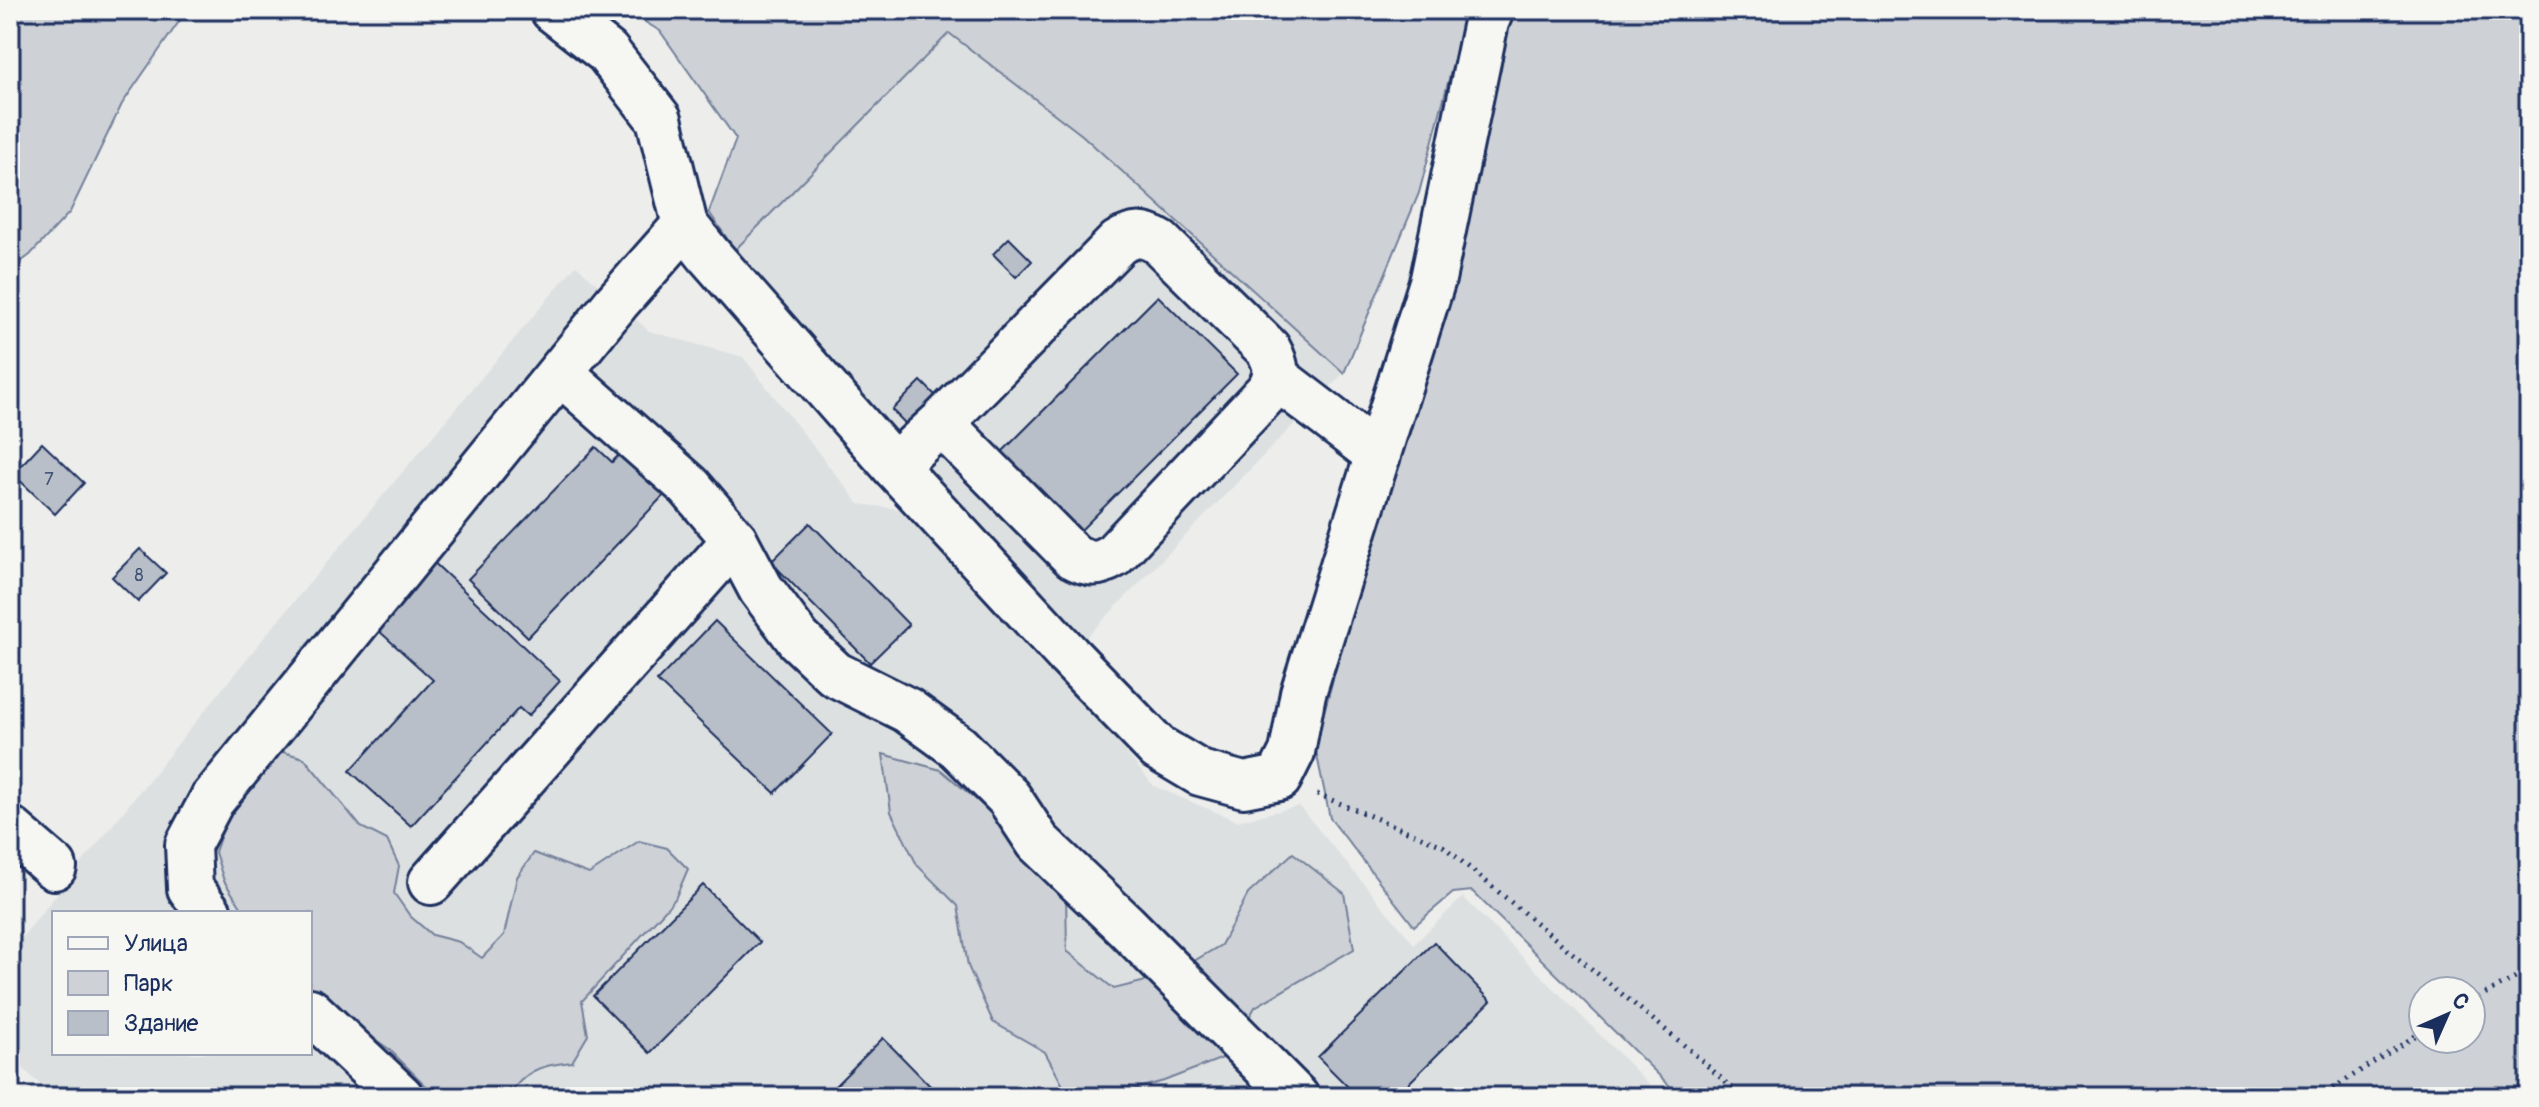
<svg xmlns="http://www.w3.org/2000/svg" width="2539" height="1107" font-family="Pangolin,sans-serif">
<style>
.built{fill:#dde0e1;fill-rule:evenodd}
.green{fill:#ced2d7;stroke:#74809a;stroke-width:2;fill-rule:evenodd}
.building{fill:#b9bfc8;stroke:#1b2f5e;stroke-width:2}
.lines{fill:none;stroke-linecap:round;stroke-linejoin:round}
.minor-casing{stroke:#1b2f5e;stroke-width:50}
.path{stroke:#1b2f5e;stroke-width:5;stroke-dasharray:2 6;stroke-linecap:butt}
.minor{stroke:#f6f6f2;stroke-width:44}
.labels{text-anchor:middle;stroke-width:8;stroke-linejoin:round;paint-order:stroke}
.number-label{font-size:18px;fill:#425378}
</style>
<rect width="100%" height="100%" fill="#edeeec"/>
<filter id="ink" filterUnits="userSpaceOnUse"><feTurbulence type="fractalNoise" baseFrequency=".0125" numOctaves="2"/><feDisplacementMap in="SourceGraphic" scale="16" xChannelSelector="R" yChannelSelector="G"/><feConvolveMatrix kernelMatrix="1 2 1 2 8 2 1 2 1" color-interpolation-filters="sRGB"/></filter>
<g filter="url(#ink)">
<g class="built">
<polygon points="949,33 1082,135 1344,373 1081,643 896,440 735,250"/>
<path d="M576,265l73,66 94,26 116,147 66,8 229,274 83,35 62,-15 115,138 49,-47 199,200h-1609l-43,-41v-104l251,-311zM54,913h256v140h-256z"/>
</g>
<g class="green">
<polygon points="10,10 187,10 122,104 70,212 30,255 10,270"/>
<polygon points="625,10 1467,10 1419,193 1344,373 1082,135 949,33 735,250 709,212 736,139 660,31"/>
<path d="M1513,10h1016v1087h-848l-209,-206 -19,2 -39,33 -84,-108 -15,-72zM2423,991h48v48h-48z"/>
<path d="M276,750l28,8 57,69 26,13 12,26 -5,27 16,23 22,19 27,7 23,16 22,-23 13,-58 17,-24 55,21 50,-33 28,7 21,21 -13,30 -93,102 6,34 -16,27c-32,3 -46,8 -65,35h-70l-48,-48 -79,-55v-81h-65l-21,-32 -9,-29 20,-58z"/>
<polygon points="883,754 941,770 1030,845 1066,893 1067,951 1114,989 1170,975 1221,945 1248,894 1293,853 1344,893 1354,949 1255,1007 1228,1056 1164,1081 1104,1097 1069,1097 1045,1052 993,1022 968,966 958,906 917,865 891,812"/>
</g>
<g class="building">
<polygon points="1009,238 1032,261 1016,277 993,254"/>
<polygon points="1158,296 1237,374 1074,537 996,458"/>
<polygon points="921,381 937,397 908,426 892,410"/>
<polygon points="42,443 84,483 55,514 13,474"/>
<polygon points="596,447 612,462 623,451 666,493 528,637 468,579"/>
<polygon points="810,523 909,625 870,663 771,562"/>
<polygon points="140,549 166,573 138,602 112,577"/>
<polygon points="427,556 560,681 528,716 519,708 411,826 350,771 433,680 367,620"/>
<polygon points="715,621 832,734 775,793 657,681"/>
<polygon points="703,885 760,942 650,1053 593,996"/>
<polygon points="1434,942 1491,1001 1395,1097 1358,1097 1318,1057"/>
<polygon points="883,1038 941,1097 824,1097"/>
</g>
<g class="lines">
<defs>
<g id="minor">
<polyline points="553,10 607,52 659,119 685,225 708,254 894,466 1069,656 1158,748 1200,773 1244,785 1279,778 1292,752 1303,693 1433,279 1486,22 1491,10"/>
<polyline points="561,373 689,486 735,540 761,589 799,640 835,674 907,710 958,747 1009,798 1038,842 1125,925 1296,1097"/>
<polyline points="1276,377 1378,455"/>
<path d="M894,466l47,-43 177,-180c16,-10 26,-10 42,0l108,106c9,16 10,25 1,41l-155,165c-16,10 -25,10 -41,1l-132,-133"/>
<polyline points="10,829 54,867"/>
<polyline points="431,882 735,540"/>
<polyline points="209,913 190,888 188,845 212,800 617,302 685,225"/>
<polyline points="310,1011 401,1097"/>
</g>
</defs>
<use href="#minor" class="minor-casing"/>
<g class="path">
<polyline points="1317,794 1443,846 1691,1051 1742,1097"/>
<polyline points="2471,1001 2529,971"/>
<polyline points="2319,1097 2423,1031"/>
</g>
<use href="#minor" class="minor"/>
</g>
</g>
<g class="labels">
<g class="number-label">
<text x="49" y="485">7</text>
<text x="139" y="581">8</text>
</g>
</g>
<rect width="2539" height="1107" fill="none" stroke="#f6f6f2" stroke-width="40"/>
<rect x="20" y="20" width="2499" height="1067" fill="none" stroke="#1b2f5e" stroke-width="3" filter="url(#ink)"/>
<rect x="52" y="911" width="260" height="144" fill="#f6f6f2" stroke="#9ea6b7" stroke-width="2"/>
<rect x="68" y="937" width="40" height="12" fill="#f6f6f2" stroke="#9ea6b7" stroke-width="2"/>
<text x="124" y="951" font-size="24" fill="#1b2f5e">Улица</text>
<rect x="68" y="971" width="40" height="24" fill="#ced2d7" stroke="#9ea6b7" stroke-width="2"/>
<text x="124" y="991" font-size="24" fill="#1b2f5e">Парк</text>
<rect x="68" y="1011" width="40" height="24" fill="#b9bfc8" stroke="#9ea6b7" stroke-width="2"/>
<text x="124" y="1031" font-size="24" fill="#1b2f5e">Здание</text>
<g transform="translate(2447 1015) rotate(45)"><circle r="38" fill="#f6f6f2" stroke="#9ea6b7" stroke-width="2"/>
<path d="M0-6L14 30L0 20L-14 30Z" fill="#1b2f5e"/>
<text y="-12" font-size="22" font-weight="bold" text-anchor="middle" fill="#1b2f5e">С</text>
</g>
</svg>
